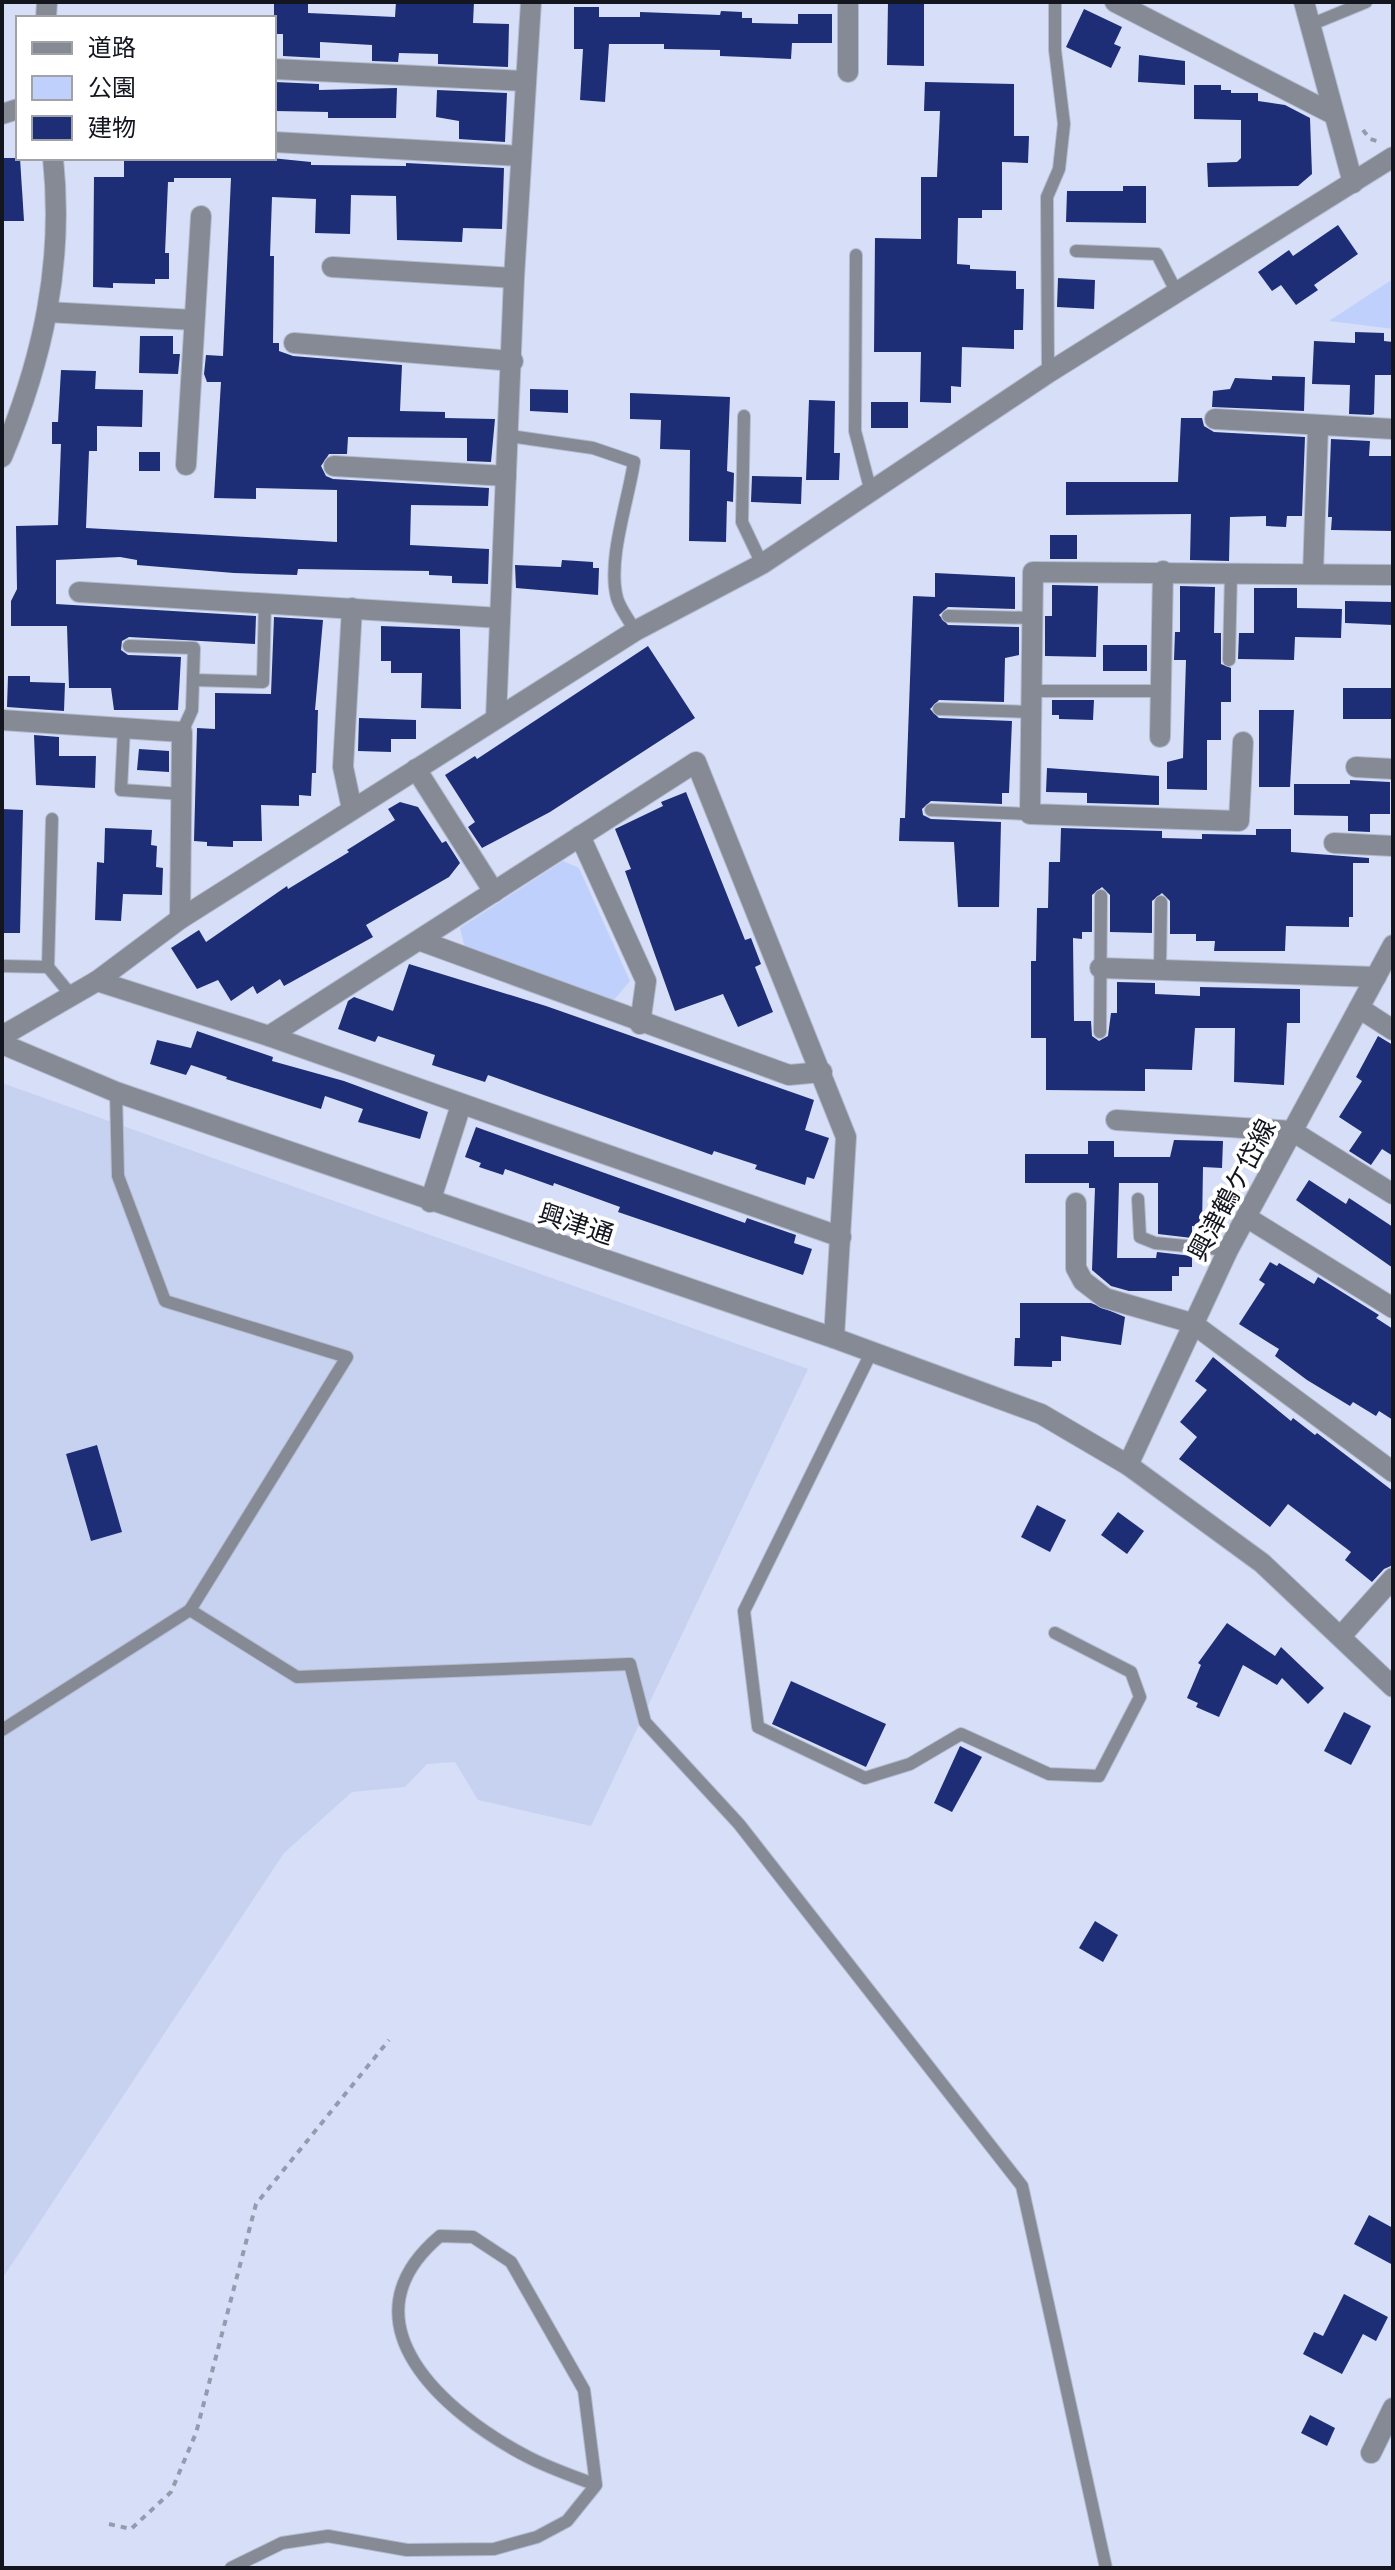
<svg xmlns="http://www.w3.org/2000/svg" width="1395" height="2570" font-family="Karla,'Noto Sans JP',sans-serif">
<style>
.built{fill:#c7d2f1}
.green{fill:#c0d0fc}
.building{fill:#1d2e76}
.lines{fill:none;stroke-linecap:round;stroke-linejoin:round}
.service-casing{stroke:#b3bbd0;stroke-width:14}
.minor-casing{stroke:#b3bbd0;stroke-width:22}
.tertiary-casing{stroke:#b3bbd0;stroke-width:22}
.path{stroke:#949bae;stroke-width:4;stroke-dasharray:6 6;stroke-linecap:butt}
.service{stroke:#868a94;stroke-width:12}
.minor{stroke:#868a94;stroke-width:20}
.tertiary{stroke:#868a94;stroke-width:20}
.labels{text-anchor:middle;stroke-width:8;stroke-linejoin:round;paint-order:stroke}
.street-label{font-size:26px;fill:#13161e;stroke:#fff}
</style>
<rect width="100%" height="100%" fill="#d6dff7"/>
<polygon class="built" points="2,1083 808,1369 591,1826 478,1800 455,1762 427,1764 405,1787 352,1792 284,1853 2,2279"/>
<g class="green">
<polygon points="1393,279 1393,329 1329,321"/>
<polygon points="563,861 579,868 630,981 613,1001 465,948 460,928"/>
</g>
<g class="building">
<polygon points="274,2 308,2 308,13 395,17 396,2 474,2 473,23 509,24 508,67 438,64 438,54 399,53 398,62 372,61 372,45 320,42 320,58 283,56 283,34 274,34"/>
<polygon points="888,2 924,2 924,66 887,65"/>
<polygon points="574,7 599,7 599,17 640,17 640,12 720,15 721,11 742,12 742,18 752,18 752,23 798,24 798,14 832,14 832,43 792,43 791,59 720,56 720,50 664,49 664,44 609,44 605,102 580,100 583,49 574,49"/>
<polygon points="1084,9 1122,27 1114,44 1121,47 1111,68 1066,47"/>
<polygon points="1139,55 1185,61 1185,85 1138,82"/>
<polygon points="275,82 319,84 319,90 397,88 396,118 328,118 328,112 275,111"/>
<polygon points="925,82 1014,84 1014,136 1029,136 1028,163 1002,162 1002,210 982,210 982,218 958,218 957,264 970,265 970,269 1016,271 1016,289 1024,289 1023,330 1014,330 1014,349 962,347 961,387 951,386 951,403 920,402 921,352 874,352 875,238 921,239 921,177 937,177 940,111 924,111"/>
<polygon points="1194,85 1221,85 1221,90 1231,90 1231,93 1258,93 1258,101 1285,105 1310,118 1312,174 1298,186 1208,187 1207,163 1237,162 1241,158 1241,120 1194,119"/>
<polygon points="437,90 507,93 505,142 459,139 459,121 436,117"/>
<polygon points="2,158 20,158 24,221 2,221"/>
<polygon points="124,158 271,158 311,162 311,165 406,166 406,163 504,168 502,229 463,228 462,242 397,240 396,196 351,195 350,234 315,233 316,199 272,197 270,256 274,256 273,343 279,343 279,351 293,356 402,365 400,411 445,412 445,418 495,419 491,462 467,461 467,438 348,437 347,454 329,454 321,466 326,476 333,479 489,488 488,506 411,505 410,545 489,549 488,584 452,583 452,576 429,575 429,571 298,569 297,575 234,573 137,565 137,560 120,557 56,560 56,604 256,616 255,644 129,637 122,641 121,650 128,655 181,657 178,710 114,710 111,688 69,688 67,626 11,626 11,601 17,589 16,526 58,525 61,444 52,444 52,422 58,422 61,370 96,371 95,389 143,390 142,427 97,426 97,451 89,451 86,528 337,542 337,490 256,488 256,499 214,498 221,382 207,382 204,374 206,355 223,356 231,178 174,178 174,182 168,182 165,253 169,253 169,279 155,279 155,284 113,283 113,288 93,287 94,177 124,177"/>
<polygon points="1123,186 1146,186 1146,223 1066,222 1067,191 1123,191"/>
<polygon points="1338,225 1358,254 1314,285 1318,290 1296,305 1281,285 1272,291 1258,272 1289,250 1293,256"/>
<polygon points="1058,278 1095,280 1094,309 1057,307"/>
<polygon points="1355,332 1384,333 1384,341 1393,342 1393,375 1375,375 1374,414 1371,415 1349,414 1350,385 1312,384 1314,341 1355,343"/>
<polygon points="140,336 173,336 173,354 180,354 178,374 139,373"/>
<polygon points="1272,376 1305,377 1304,411 1212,407 1213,391 1230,389 1235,378 1272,380"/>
<polygon points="530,389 568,390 568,413 530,411"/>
<polygon points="630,393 730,397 727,471 734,473 733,502 727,501 726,542 689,541 690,450 660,449 661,420 630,419"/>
<polygon points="809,400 835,401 834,453 840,453 839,480 806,480"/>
<rect x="871" y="402" width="37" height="26"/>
<polygon points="1181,418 1202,418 1204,426 1214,432 1305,437 1302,516 1287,516 1286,527 1266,526 1266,516 1230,517 1229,561 1190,560 1191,514 1066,515 1066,482 1178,482"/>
<polygon points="1331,439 1370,441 1369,456 1393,456 1393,531 1331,530 1332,517 1328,517"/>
<rect x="139" y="452" width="21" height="19"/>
<polygon points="752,476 802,477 801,504 751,502"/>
<rect x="1050" y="535" width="27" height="24"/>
<polygon points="562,560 593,562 593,568 599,568 598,595 516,588 515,565 561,567"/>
<polygon points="935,573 1015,577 1015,609 948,607 939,615 948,625 1019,627 1019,655 1005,658 1004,702 939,700 930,709 939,718 1012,721 1009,793 1002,793 1002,804 931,801 922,809 923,815 931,819 1001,822 999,907 958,907 954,842 899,841 900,818 905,818 913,596 935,597"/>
<polygon points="1052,585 1098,586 1096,657 1045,656 1045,616 1052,616"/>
<polygon points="1180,586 1215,587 1214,633 1221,633 1221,664 1231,668 1231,702 1221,702 1221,740 1207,740 1207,790 1167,789 1167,762 1183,758 1186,660 1174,660 1175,632 1180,632"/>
<polygon points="1254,588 1297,588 1297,608 1342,609 1341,638 1295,637 1294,660 1238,659 1239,633 1254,633"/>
<polygon points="1345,601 1393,602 1393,625 1345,623"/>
<polygon points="274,617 323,620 315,710 318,710 316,773 312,773 311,796 299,795 299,806 261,805 262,841 233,841 233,847 207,846 207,842 194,841 197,728 215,729 215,693 271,694"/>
<polygon points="381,626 460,629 461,709 421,708 422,673 391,673 391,661 381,661"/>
<rect x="1103" y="645" width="44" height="26"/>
<polygon points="648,646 695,718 550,812 482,848 468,827 475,822 445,775 475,756 477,759"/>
<polygon points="8,676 30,676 30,682 65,683 64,711 7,707"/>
<rect x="1343" y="688" width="49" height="31"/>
<polygon points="1052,700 1094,700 1093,720 1059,719 1059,715 1052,715"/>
<polygon points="1259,710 1294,710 1290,787 1259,787"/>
<polygon points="359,718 416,720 416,739 391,739 391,752 358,751"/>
<polygon points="34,735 59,737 59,756 96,756 95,788 36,785"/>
<polygon points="139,749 169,751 169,772 137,770"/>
<polygon points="1047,768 1159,776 1159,805 1087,803 1087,793 1046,792"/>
<polygon points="1350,780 1390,782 1390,814 1370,814 1370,832 1348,831 1348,816 1294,815 1294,784 1350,784"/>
<polygon points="686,792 745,940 751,938 761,964 755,967 773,1012 738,1027 723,994 675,1011 625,871 631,869 615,829 663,806 661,802"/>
<polygon points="400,802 418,807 442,843 446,841 460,863 449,877 366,925 373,937 284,986 280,979 257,994 253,986 231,1001 218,980 197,989 171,948 199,930 206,942 287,886 288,889 349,852 347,850 395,820 388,809"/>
<polygon points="2,809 23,810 20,933 2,933"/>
<polygon points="105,828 152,830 151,845 157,846 156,867 163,868 162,895 123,894 121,921 95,920 97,862 104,863"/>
<polygon points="1061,828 1162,831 1162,838 1202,839 1202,834 1256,835 1256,829 1291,829 1291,852 1369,858 1369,863 1353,863 1353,917 1349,917 1349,927 1286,926 1285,951 1214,951 1215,941 1196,941 1196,934 1170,934 1170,901 1162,893 1152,901 1152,933 1110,932 1110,895 1102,887 1092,895 1092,932 1082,932 1082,939 1073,938 1074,1021 1091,1021 1092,1036 1099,1041 1108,1036 1111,1013 1117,1013 1117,982 1155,983 1155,994 1200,996 1200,987 1300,989 1300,1023 1287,1023 1284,1085 1234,1082 1235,1028 1195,1028 1192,1070 1145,1069 1145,1091 1046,1090 1046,1038 1031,1038 1031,961 1036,961 1037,908 1048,908 1049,862 1060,862"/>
<polygon points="409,964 546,1006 814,1100 805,1130 829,1138 814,1179 807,1177 805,1185 755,1169 757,1165 714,1151 712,1155 488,1075 485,1082 432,1065 435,1055 378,1036 375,1042 338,1029 348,1001 354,997 393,1011"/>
<polygon points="197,1031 273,1057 272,1061 344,1081 428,1112 420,1139 358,1122 363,1109 325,1096 321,1109 226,1079 227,1077 191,1065 186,1075 150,1064 157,1040 191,1048"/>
<polygon points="1378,1036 1393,1045 1393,1156 1382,1149 1371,1165 1349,1151 1362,1132 1339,1117 1362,1081 1356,1077"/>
<polygon points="476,1127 745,1223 747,1218 796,1235 794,1243 812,1249 803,1275 618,1212 620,1207 554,1183 553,1186 505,1169 503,1175 479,1167 481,1163 465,1157"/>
<polygon points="1174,1140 1223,1141 1222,1168 1203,1167 1202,1227 1192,1226 1192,1238 1158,1234 1158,1183 1119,1183 1117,1258 1156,1258 1157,1252 1192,1256 1192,1267 1179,1267 1179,1276 1172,1276 1172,1291 1129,1291 1111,1286 1092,1270 1095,1188 1089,1188 1089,1183 1025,1183 1025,1154 1088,1154 1088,1141 1114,1141 1114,1157 1170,1157"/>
<polygon points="1309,1180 1346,1204 1349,1198 1393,1227 1393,1268 1296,1200"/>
<polygon points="1270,1262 1277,1266 1279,1263 1314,1284 1318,1277 1379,1315 1376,1318 1393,1329 1393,1420 1379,1411 1376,1416 1353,1402 1350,1406 1307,1380 1275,1356 1279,1349 1239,1324 1265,1284 1259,1280"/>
<polygon points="1020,1303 1091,1303 1125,1317 1121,1345 1061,1336 1061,1361 1052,1361 1052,1367 1014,1366 1015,1338 1020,1338"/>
<polygon points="1213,1357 1291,1421 1293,1418 1315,1435 1317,1433 1393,1491 1393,1565 1384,1569 1372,1582 1345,1560 1351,1552 1288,1504 1270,1527 1179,1459 1197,1437 1180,1422 1207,1390 1195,1381"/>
<polygon points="97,1445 122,1532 91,1541 66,1454"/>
<polygon points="1037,1505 1066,1520 1050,1552 1021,1537"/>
<polygon points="1118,1512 1144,1531 1127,1554 1101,1535"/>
<polygon points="1227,1623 1275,1656 1281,1647 1324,1688 1308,1704 1282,1678 1277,1685 1243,1665 1219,1717 1196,1707 1198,1703 1187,1698 1201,1665 1198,1663"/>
<polygon points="791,1681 886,1724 866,1767 772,1724"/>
<polygon points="1344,1712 1371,1726 1351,1765 1324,1751"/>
<polygon points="960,1746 982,1757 952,1812 934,1803"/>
<polygon points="1095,1921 1118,1935 1103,1962 1079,1948"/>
<polygon points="1369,2215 1393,2228 1393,2265 1354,2244"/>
<polygon points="1344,2294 1388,2317 1376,2341 1363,2334 1342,2374 1303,2354 1314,2332 1323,2336"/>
<polygon points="1310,2415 1335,2428 1327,2446 1301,2433"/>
</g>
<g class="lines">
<defs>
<g id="service">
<polyline points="1310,25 1366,2"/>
<polyline points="1076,251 1157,254 1177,293"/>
<polyline points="856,255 855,431 871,492"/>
<polyline points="1048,373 1047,197 1059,169 1064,124 1055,50 1055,2"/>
<polyline points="744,416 742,522 762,564"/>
<path d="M510,436l83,12 41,14c-6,40 -27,98 -17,136 3,11 13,23 18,33"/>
<polyline points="948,616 1032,618"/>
<polyline points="129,646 194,648 193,680 263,682 265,603"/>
<polyline points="1229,660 1231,573"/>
<polyline points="1032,691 1160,691"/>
<polyline points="939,709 1031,712"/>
<polyline points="124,728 121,790 182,794"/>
<polyline points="182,732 192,710 193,680"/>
<polyline points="931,810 1030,814"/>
<polyline points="2,966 48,967 71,995"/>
<polyline points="48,967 52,819"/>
<polyline points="1160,969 1161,902"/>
<polyline points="1100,1032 1101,896"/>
<polyline points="116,1092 118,1176 165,1301 347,1357 190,1610 297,1677 630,1664 645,1722 739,1824 1022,2186 1106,2568"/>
<polyline points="1138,1199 1140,1237 1155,1243 1228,1250"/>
<polyline points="871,1353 744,1611 758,1727 865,1778 910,1764 961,1734 1049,1774 1099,1776 1140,1697 1131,1672 1055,1633"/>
<polyline points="2,1730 190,1610"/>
<path d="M231,2568l51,-25 46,-7 79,14 87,-1 43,-12 30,-16 29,-36 -12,-95 -73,-128 -38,-25 -33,-1c-102,86 5,178 88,221 21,11 45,19 68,28"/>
</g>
<g id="minor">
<polyline points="1115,2 1333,114"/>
<polyline points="1304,2 1353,183"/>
<polyline points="46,18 47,2"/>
<polyline points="274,69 526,81"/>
<polyline points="848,72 848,2"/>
<polyline points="2,114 18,109"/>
<polyline points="274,142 521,156"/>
<polyline points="332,267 514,278"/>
<polyline points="47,312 194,320"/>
<polyline points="294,343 513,361"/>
<polyline points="1215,419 1393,429"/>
<path d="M2,457c41,-98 62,-193 51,-299"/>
<polyline points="186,465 201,216"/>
<polyline points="334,466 506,476"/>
<polyline points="1313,574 1318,427"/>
<polyline points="79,592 500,618"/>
<polyline points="352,608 343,767 352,809"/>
<polyline points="496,718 514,278 531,2"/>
<polyline points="2,720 182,732 180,919"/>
<polyline points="1160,737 1163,571"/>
<polyline points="1243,742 1239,821 1030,814 1033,572 1393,575"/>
<polyline points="1356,767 1393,769"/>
<polyline points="416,769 494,892"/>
<polyline points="580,836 646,981 640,1024"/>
<polyline points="1334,843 1393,846"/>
<polyline points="421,941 789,1075 822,1072"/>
<polyline points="1100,968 1376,977"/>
<polyline points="97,981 269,1036 696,762 846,1137 834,1338"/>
<polyline points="1359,1008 1393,1030"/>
<polyline points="269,1036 841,1237"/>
<polyline points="2,1044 116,1092 834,1338 1041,1414 1128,1465 1228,1250 1393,945"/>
<polyline points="1116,1120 1292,1131 1393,1194"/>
<polyline points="430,1202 461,1105"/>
<polyline points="1076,1203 1076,1268 1083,1281 1105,1298 1192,1323 1393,1472"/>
<polyline points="1246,1217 1393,1308"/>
<polyline points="1341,1636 1393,1578"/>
<polyline points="1371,2453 1393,2408"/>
</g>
<g id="tertiary">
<polyline points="2,1036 97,981 180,919 635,631 762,564 1048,373 1393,157"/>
<polyline points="1128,1465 1262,1563 1393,1687"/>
</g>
</defs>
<use href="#service" class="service-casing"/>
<use href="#minor" class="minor-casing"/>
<use href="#tertiary" class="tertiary-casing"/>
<g class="path">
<polyline points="1363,130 1370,139 1377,141"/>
<polyline points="109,2524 131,2529 171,2492 196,2433 256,2204 389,2040"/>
</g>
<use href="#service" class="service"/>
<use href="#minor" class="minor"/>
<use href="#tertiary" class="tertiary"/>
</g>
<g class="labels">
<g class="street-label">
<text transform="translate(1232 1190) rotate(-62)" y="9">興津鶴ケ岱線</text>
<text transform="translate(576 1224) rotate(18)" y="9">興津通</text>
</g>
</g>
<rect width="1395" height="2570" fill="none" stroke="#13161e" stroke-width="8"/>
<rect x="16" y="16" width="260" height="144" fill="#ffffff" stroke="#a1a2a5" stroke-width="2"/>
<rect x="32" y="42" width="40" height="12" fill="#868a94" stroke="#a1a2a5" stroke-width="2"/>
<text x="88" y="56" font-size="24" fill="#13161e">道路</text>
<rect x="32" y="76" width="40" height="24" fill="#c0d0fc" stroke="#a1a2a5" stroke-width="2"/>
<text x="88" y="96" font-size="24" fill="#13161e">公園</text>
<rect x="32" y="116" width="40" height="24" fill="#1d2e76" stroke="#a1a2a5" stroke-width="2"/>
<text x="88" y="136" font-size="24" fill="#13161e">建物</text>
</svg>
